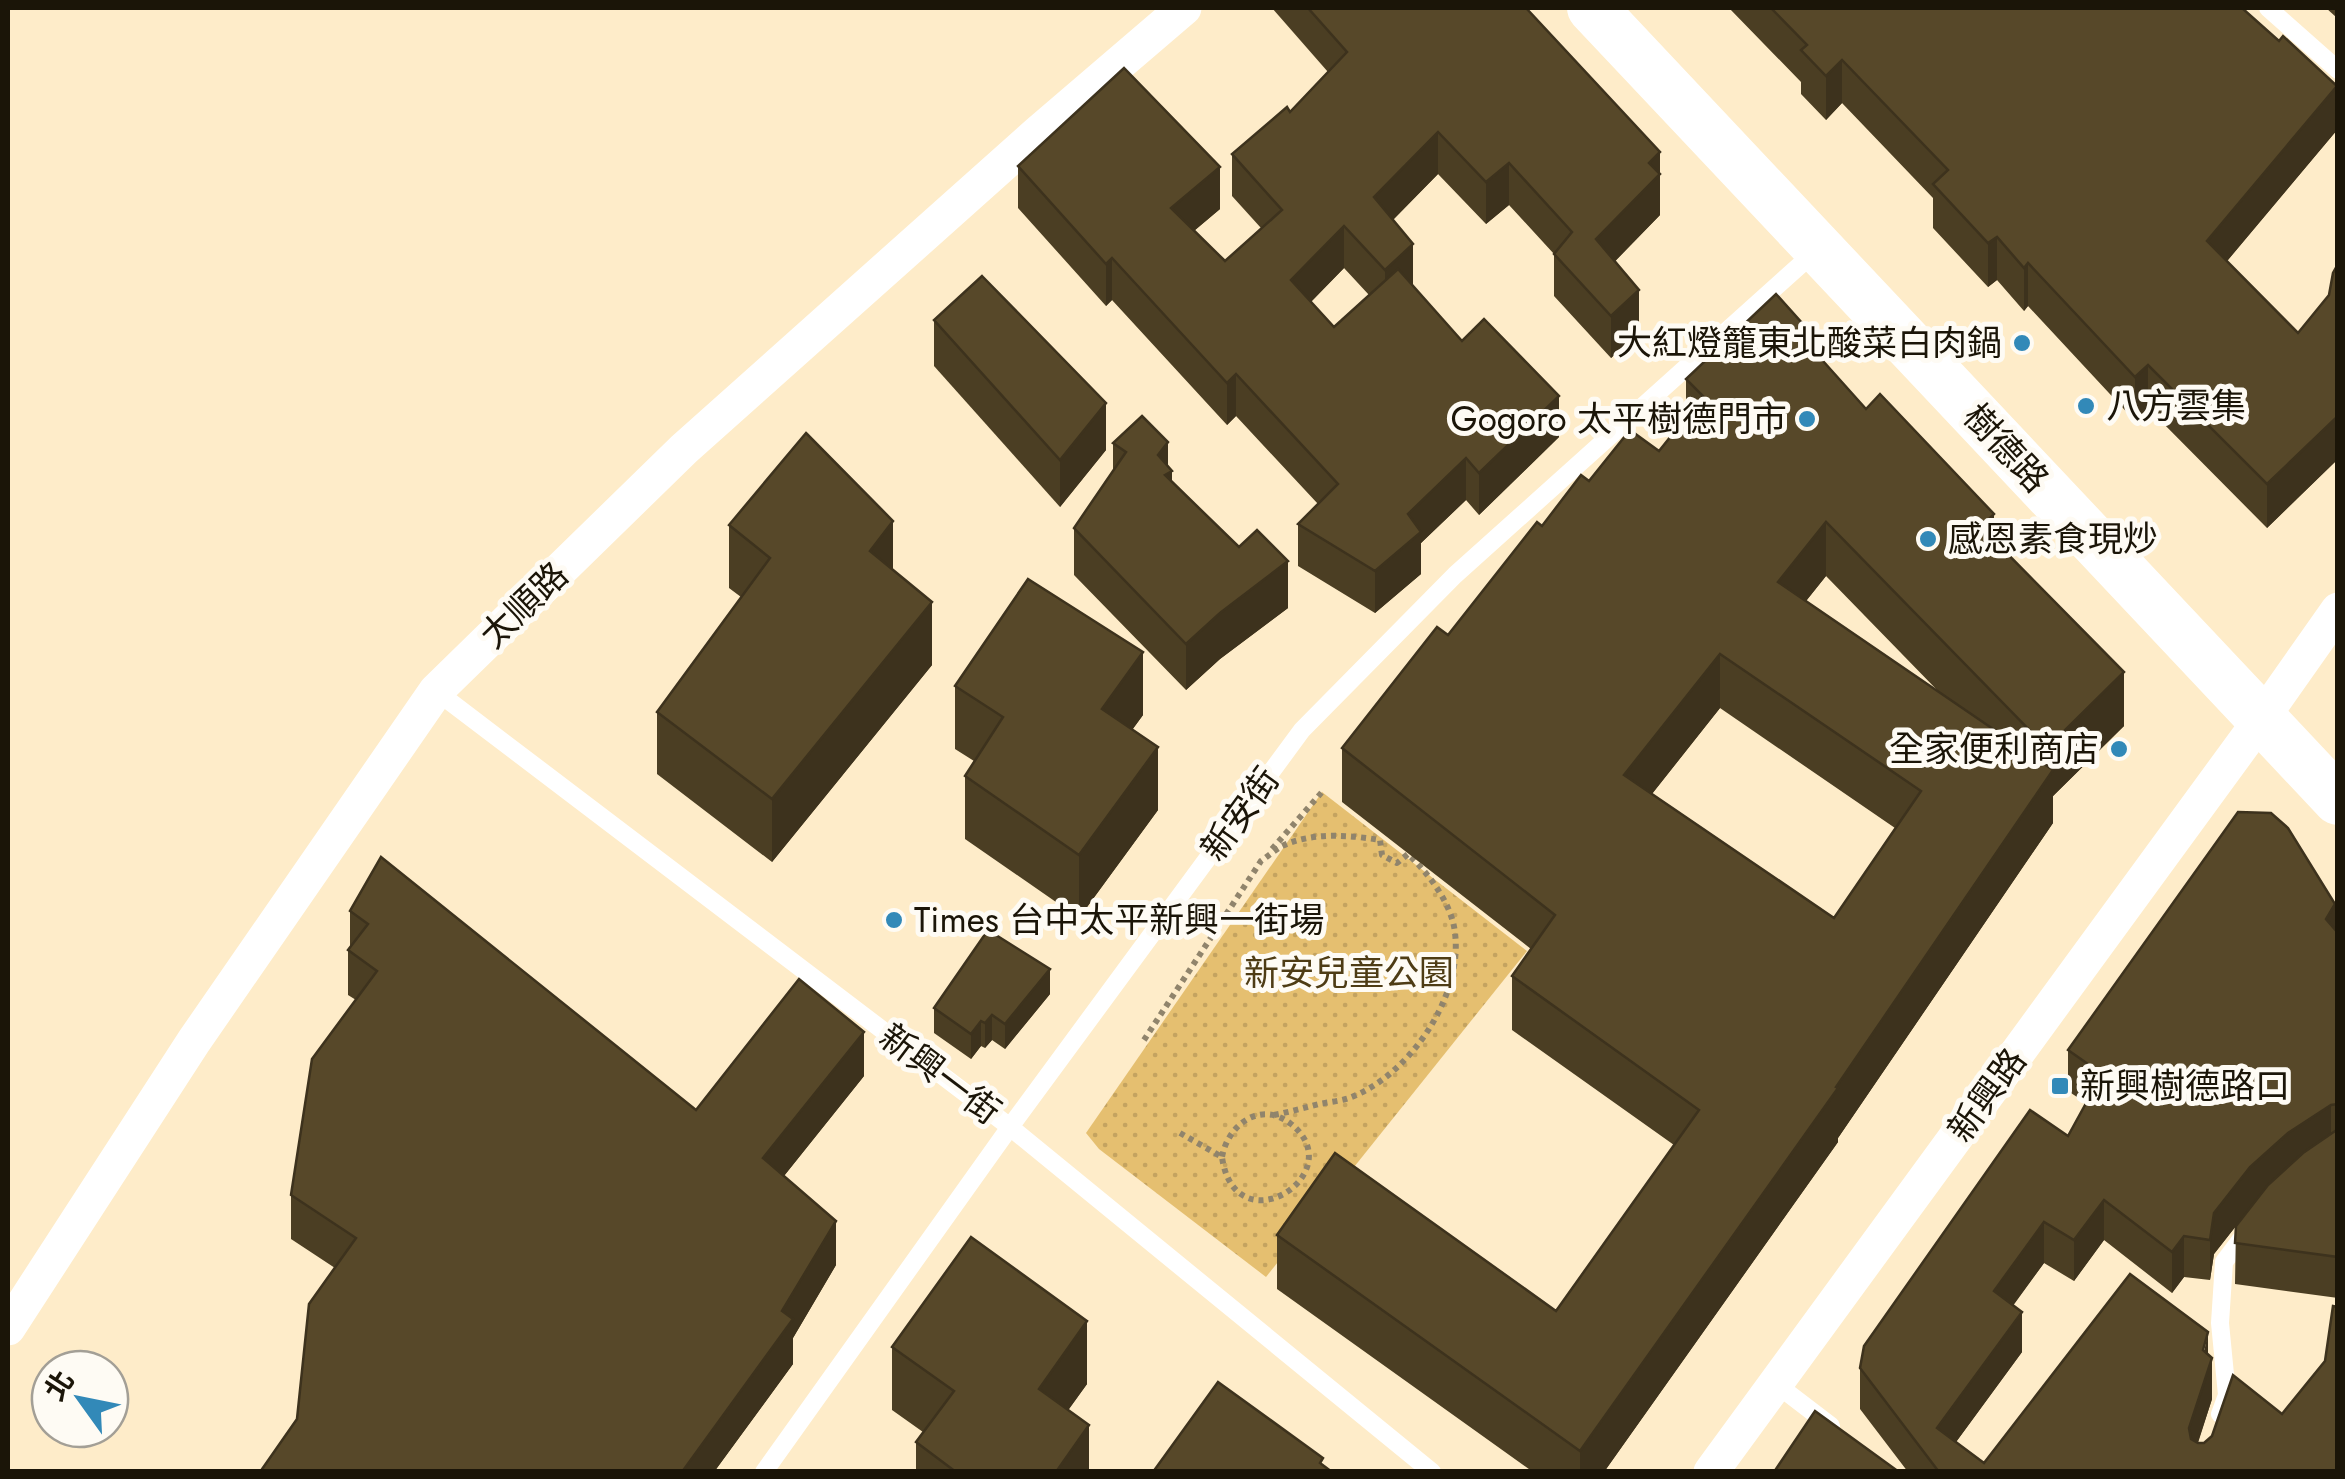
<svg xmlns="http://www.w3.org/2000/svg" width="2345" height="1479" font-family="Jost,'Noto Sans TC',sans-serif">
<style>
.park{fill:url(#park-dots)}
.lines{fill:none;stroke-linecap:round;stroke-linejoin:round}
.path{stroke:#90846c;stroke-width:6;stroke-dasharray:5 5;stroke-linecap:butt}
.lane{stroke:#fff;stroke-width:18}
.street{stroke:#fff;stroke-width:35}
.secondary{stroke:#fff;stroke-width:50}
.wall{fill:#4b3e23;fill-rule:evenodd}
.shaded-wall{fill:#3d321d}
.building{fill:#574829;stroke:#3d321d;stroke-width:2.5;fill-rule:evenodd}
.poi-dot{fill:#3289b8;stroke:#fefbf4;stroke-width:4}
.labels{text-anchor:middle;stroke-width:10;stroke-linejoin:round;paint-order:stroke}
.poi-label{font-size:35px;fill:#1b1508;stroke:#fefbf4;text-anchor:start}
.street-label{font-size:35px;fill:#1b1508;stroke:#fefbf4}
.park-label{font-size:35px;fill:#4e3c15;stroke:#fefbf4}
</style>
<defs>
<pattern id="park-dots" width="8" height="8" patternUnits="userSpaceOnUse" patternTransform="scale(2.5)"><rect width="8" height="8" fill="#e5bf70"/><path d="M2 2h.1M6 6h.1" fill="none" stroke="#c4a360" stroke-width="1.8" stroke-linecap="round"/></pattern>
</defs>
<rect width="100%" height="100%" fill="#feecc9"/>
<polygon class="park" points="1322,792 1527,951 1266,1277 1099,1149 1086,1133"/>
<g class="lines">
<g class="path">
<polyline points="1272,849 1322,792"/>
<path d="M1144,1040l117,-179c7,-5 14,-11 21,-15 30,-14 67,-11 98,-6l2,15 15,8 11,-9c21,20 44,50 47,79 8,64 -46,143 -106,165 -9,3 -20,4 -30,6 -15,4 -30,8 -45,11"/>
<path d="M1180,1133l42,24c13,92 131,16 69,-33 -30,-24 -63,0 -69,33"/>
</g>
<g class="lane">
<polyline points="2268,8 2338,70"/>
<polyline points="436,691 1010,1127 1432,1472"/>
<polyline points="1776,1384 1831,1426"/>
<polyline points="2220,1414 2227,1395 2220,1323 2224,1262 2248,1230"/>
<polyline points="764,1472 1010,1127 1302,730 1455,575 1818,249"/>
</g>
<g class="street">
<polyline points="8,1328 194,1041 436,691 684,449 1038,133 1184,8"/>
<polyline points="1711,1472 2262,718 2338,610"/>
</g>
<polyline class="secondary" points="1592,8 2338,800"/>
</g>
<g class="wall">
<path d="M1272,8h254l134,144v63l-45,46 24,71 -28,26 -57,-62v-42l-45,-49 -23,19 -48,-50 -45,46 20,66 49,55 97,96 -80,78 -13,-15 -45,43v31l-46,39 -77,-47v-42l20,-20 -82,-88 -9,9 -115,-125 -6,6 -88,-98v-42l202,43 -26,22 31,30 36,-33 -29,-32v-42l58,-42 38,-40zM1344,268l25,27 -35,32 -23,-25z"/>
<polygon points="1729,8 2242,8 2337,130 2227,261 2298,333 2329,295 2338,264 2338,459 2267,528 2148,408 2135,421 2028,306 2024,311 1997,280 1988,287 1933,228 1933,198 1842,103 1826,120 1801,94 1801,82"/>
<polygon points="2326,8 2338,8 2338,15 2336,17"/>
<polygon points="934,320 1106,450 1060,507 934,366"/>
<path d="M1812,349l54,60 128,130 130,187 -71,70v27l-215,315v4l-234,330h-71l-256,-183v-54l279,76 118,-166 -162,-115v-54l19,-27 -189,-147v-54l106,-113 94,-109 47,-45 70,-30 27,-33v-39zM1826,576l113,116 -133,-91zM1720,708l175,120 -61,90 -182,-124z"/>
<polygon points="1113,443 1168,467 1172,482 1239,547 1288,608 1220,659 1186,690 1074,575 1074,528 1113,471"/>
<polygon points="729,525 893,570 932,665 772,862 657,774 657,712 741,597 729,588"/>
<polygon points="955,686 1143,715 1132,730 1158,810 1079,918 965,839 965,776 974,761 955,749"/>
<polygon points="350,911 696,1110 864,1076 784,1176 836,1265 793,1338 793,1364 714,1472 260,1472 297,1419 335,1268 291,1239 291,1195 356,1000 348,995 348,950 350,947"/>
<polygon points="2335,930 2338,933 2338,1298 2235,1284 2236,1226 2214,1254 2210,1280 2184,1277 2172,1293 2104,1240 2074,1281 2044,1263 2013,1305 2022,1352 1956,1442 1984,1463 2208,1354 2212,1399 2198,1443 2338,1472 1908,1472 1860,1409 1860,1368 2068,1136 2086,1103 2068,1091 2068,1050"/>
<polygon points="1050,994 1005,1049 992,1040 985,1048 981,1046 971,1059 934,1033 934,1008"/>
<polygon points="892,1347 1087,1384 1068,1410 1089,1472 916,1472 916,1442 923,1432 892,1410"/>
</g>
<g class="shaded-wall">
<polygon points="1842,60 1842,103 1826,120 1826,76"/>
<polygon points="2337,86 2337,130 2207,285 2207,241"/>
<polygon points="1438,132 1438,174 1374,239 1374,197"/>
<polygon points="1660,152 1660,215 1596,281 1596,239 1649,163"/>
<polygon points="1509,163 1509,205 1486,224 1486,182"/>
<polygon points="1220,167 1220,209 1171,250 1171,208"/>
<polygon points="1344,226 1344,268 1291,322 1291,280"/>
<polygon points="1997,237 1997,280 1988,287 1988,243"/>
<polygon points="1413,244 1413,286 1385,312 1385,270"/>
<polygon points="1112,258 1112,300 1106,306 1106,264"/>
<polygon points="2028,263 2028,306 2024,311 2024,268"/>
<polygon points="1639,290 1639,332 1611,358 1611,316"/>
<polygon points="1812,334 1812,388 1806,342"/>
<polygon points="2148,365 2148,408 2135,421 2135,377"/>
<polygon points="1236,374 1236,416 1227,425 1227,383"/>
<polygon points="1559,396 1559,437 1479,515 1479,473"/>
<polygon points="1106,403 1106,450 1060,507 1060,460"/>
<polygon points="2338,416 2338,459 2267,528 2267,484"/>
<polygon points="1168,442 1168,473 1172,471 1172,517 1158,455"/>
<polygon points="1466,458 1466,500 1421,543 1421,574 1375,613 1375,571 1408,514"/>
<polygon points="1994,514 1994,568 1981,527"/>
<polygon points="893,521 893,584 870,551"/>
<polygon points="1826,522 1826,576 1778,636 1778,582"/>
<polygon points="1288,561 1288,608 1220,659 1186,690 1186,644 1220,613"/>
<polygon points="932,602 932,665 772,862 772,799"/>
<polygon points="1143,652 1143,715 1102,771 1102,709"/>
<polygon points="1720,654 1720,708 1624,829 1624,775"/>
<polygon points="2124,672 2124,726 2053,796 2053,823 1838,1138 1838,1142 1604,1472 1580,1472 1580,1451 1836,1087 2047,778 2047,748"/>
<polygon points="1158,747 1158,810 1079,918 1079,855"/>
<polygon points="2335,904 2335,945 2326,919"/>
<polygon points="1050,969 1050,994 1005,1049 1005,1024"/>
<polygon points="992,1015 992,1040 985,1048 985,1023"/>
<polygon points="981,1021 981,1046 971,1059 971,1034"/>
<polygon points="864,1032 864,1076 763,1202 763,1158"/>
<polygon points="2331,1105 2331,1146 2250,1208 2214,1254 2210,1280 2210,1240 2214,1213 2250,1167 2288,1133"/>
<polygon points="2104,1200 2104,1240 2074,1281 2074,1240"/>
<polygon points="836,1221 836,1265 793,1338 793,1364 714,1472 682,1472"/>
<polygon points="2044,1222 2044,1263 1994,1332 1994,1291"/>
<polygon points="2184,1236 2184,1277 2172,1293 2172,1252"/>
<polygon points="2022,1312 2022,1352 1937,1468 1937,1428"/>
<polygon points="1087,1321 1087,1384 1039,1451 1039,1389"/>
<polygon points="2208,1332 2208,1372 2212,1358 2212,1399 2189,1469 2189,1428"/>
<polygon points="1089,1425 1089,1472 1056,1472"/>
</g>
<g class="building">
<polygon points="1308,8 1526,8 1660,152 1649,163 1660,174 1596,239 1639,290 1611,316 1554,254 1572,232 1509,163 1486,182 1438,132 1374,197 1413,244 1385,270 1344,226 1291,280 1334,327 1398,269 1462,341 1484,319 1559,396 1479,473 1466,458 1408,514 1421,532 1375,571 1298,524 1338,484 1236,374 1227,383 1112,258 1106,264 1018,166 1124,68 1220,167 1171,208 1225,261 1282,210 1232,154 1287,107 1290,112 1347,52"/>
<polygon points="1771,8 2242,8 2279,41 2283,36 2337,86 2207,241 2298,333 2329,295 2333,273 2338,264 2338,416 2267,484 2148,365 2135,377 2028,263 2024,268 1997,237 1988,243 1933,184 1948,170 1842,60 1826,76 1801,50 1807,45"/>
<polygon points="982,276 1106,403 1060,460 934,320"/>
<path d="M1776,294l36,40 -6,8 60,67 14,-15 114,120 -13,13 143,145 -77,76 -221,-226 -48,60 275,188 -217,317 2,1 -258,363 -303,-216 58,-82 221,158 143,-201 -187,-134 43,-61 -213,-167 95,-121 11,8 89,-113 5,4 39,-51 8,6 41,-51 29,21 44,-55 -17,-17zM1720,654l201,137 -87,127 -210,-143z"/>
<polygon points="1142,416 1168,442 1158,455 1172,471 1165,475 1239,547 1257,530 1288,561 1220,613 1186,644 1074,528 1126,452 1113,443"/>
<polygon points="806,433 893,521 870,551 932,602 772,799 657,712 770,558 729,525"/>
<polygon points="1028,579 1143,652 1102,709 1158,747 1079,855 965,776 1003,717 955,686"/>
<polygon points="2238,812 2271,813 2288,828 2335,904 2326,919 2338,933 2338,1104 2331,1105 2288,1133 2250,1167 2214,1213 2210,1240 2184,1236 2172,1252 2104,1200 2074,1240 2044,1222 1994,1291 2022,1312 1937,1428 1984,1463 2130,1274 2208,1332 2203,1350 2212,1358 2189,1428 2191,1439 2198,1443 2204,1443 2212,1436 2233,1375 2282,1414 2325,1361 2333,1306 2338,1307 2338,1472 1939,1472 1860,1368 1864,1346 2030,1110 2068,1136 2102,1074 2068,1050"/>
<polygon points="381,857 696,1110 799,979 864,1032 763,1158 836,1221 782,1311 793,1319 682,1472 260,1472 297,1419 309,1304 356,1238 291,1195 312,1059 377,971 348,950 368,924 350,911"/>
<polygon points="988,930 1050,969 1005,1024 992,1015 985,1023 981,1021 971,1034 934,1008"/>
<polygon points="2338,1129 2338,1257 2235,1243 2236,1226 2268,1185 2303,1153"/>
<polygon points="971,1237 1087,1321 1039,1389 1089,1425 1056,1472 956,1472 916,1442 954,1391 892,1347"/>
<polygon points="1218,1382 1323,1458 1320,1463 1332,1472 1153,1472"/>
<polygon points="1815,1411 1899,1472 1774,1472"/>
</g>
<g class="poi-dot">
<circle cx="2022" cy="343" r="10"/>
<circle cx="2086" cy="406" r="10"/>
<circle cx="1807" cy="419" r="10"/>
<circle cx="1928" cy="539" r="10"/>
<circle cx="2119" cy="749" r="10"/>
<circle cx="894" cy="920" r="10"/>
<rect x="2050" y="1076" width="20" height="20" rx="5"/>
</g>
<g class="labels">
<g class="poi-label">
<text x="2002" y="355" text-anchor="end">大紅燈籠東北酸菜白肉鍋</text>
<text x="2106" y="418">八方雲集</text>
<text x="1787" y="431" text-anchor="end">Gogoro 太平樹德門市</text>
<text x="1948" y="551">感恩素食現炒</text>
<text x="2099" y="761" text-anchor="end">全家便利商店</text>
<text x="914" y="932">Times 台中太平新興一街場</text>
<text x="2080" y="1098">新興樹德路口</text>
</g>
<g class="street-label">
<text transform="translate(2006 448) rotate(47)" y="12">樹德路</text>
<text transform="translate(524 605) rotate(-44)" y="12">太順路</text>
<text transform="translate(1240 814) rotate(-54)" y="12">新安街</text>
<text transform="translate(940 1074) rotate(37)" y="12">新興一街</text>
<text transform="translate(1987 1095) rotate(-54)" y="12">新興路</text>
</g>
<g class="park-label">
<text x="1349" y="985">新安兒童公園</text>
</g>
</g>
<rect width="2345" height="1479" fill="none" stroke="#1b1508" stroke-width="20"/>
<g transform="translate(80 1399) rotate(303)"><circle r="48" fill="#fefbf4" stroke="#a39f96" stroke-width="2.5"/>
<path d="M0-8L18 38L0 25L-18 38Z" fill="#3289b8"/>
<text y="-15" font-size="28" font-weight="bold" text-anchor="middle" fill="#1b1508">北</text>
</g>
</svg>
